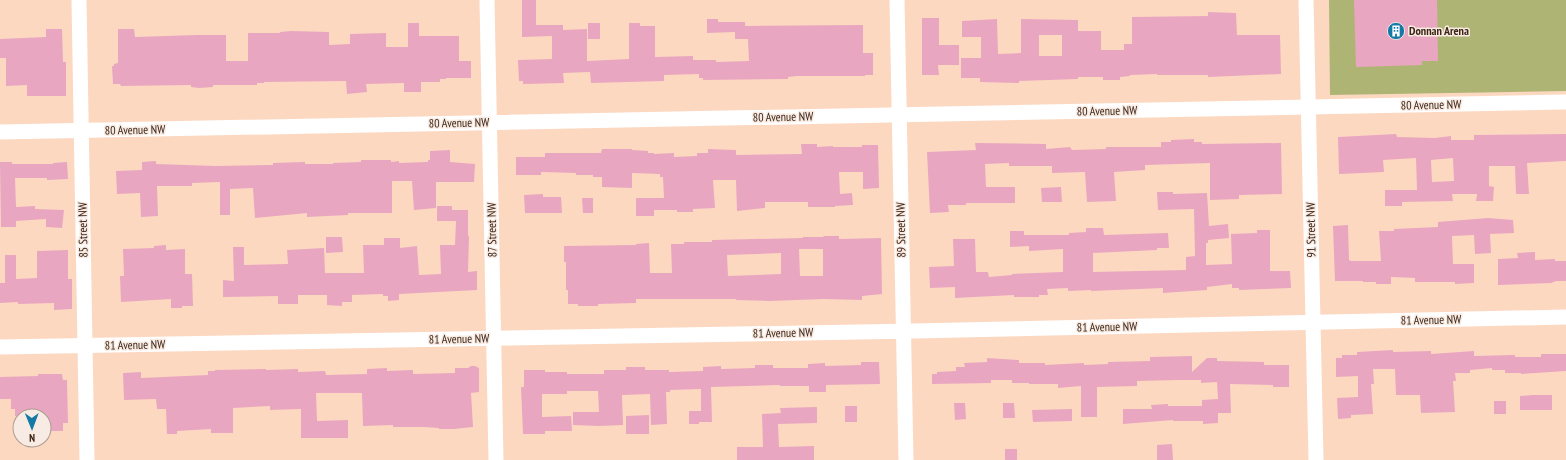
<svg xmlns="http://www.w3.org/2000/svg" width="1566" height="460" font-family="'PT Sans Narrow',sans-serif">
<style>
.green{fill:#aeb574}
.building{fill:#e9a6c0;fill-rule:evenodd}
.lines{fill:none;stroke-linecap:round;stroke-linejoin:round}
.minor{stroke:#fff;stroke-width:15}
.labels{text-anchor:middle;stroke-width:3;stroke-linejoin:round;paint-order:stroke}
.poi-label{font-size:12px;font-weight:bold;fill:#3c2516;stroke:#f8ebe3;text-anchor:start}
.street-label{font-size:12px;fill:#3c2516;stroke:#f8ebe3}
</style>
<rect width="100%" height="100%" fill="#fdd8c1"/>
<polygon class="green" points="1329,0 1566,0 1566,91 1330,95"/>
<g class="building">
<polygon points="522,0 536,0 536,25 563,25 563,30 587,29 587,61 629,59 629,23 640,23 640,26 655,26 655,57 693,56 693,60 716,60 716,62 749,61 748,39 735,39 735,32 707,33 707,19 718,19 718,22 745,22 745,26 863,25 863,53 873,53 873,75 865,75 865,76 797,76 788,77 788,79 703,80 703,78 699,78 699,74 664,75 664,81 591,83 590,72 563,73 564,83 523,84 523,81 519,81 518,60 552,59 552,36 522,37"/>
<polygon points="1354,0 1437,0 1438,61 1422,61 1422,65 1356,67"/>
<path d="M1208,12l28,1 1,22h43l1,39 -73,3v-2h-51v-1l-27,1v1l-10,1v3h-17v-3h-25v2l-59,2v2l-39,-1v-4h-19v-20h20v-21h-19v-16l35,-2 1,35 23,-1v-34l57,1v11h23v19h23v-6h8v-27l76,-1zM1039,35h23v21h-23z"/>
<polygon points="922,18 939,18 939,45 959,45 959,65 938,65 939,75 922,75"/>
<polygon points="408,23 419,23 419,36 459,36 459,61 471,61 471,78 446,78 446,79 440,79 440,82 421,82 421,92 404,92 404,83 366,84 367,92 347,94 346,81 264,82 264,83 257,83 257,85 213,85 213,87 199,88 191,87 191,85 121,86 120,84 113,84 112,66 114,66 114,64 118,63 118,29 134,29 135,37 197,35 226,35 226,61 248,61 248,33 280,33 280,32 291,31 329,32 329,45 350,44 350,34 386,33 386,47 408,47"/>
<rect x="588" y="23" width="12" height="16"/>
<polygon points="46,29 62,29 63,62 66,62 66,96 27,96 27,85 6,86 6,58 0,58 0,39 46,37"/>
<path d="M1396,134l1,3 38,1 16,-2v4h23v-5l92,-1v27l-39,2 2,31h-13l-1,-28h-26v20l5,1 -1,14h-17l1,-7h-25l1,7 -51,1v4h-17v-16h32l-1,-32 -33,2 1,12 -45,2 -1,-37zM1453,158l1,23 -22,1 -1,-22z"/>
<polygon points="1194,139 1194,142 1202,142 1202,144 1281,143 1282,194 1239,195 1239,199 1210,200 1210,163 1145,165 1145,170 1114,172 1116,201 1087,202 1085,172 1052,173 1052,166 1009,166 1009,163 985,164 986,187 1015,187 1015,203 966,203 966,205 948,205 949,212 930,213 927,152 976,150 975,143 1046,144 1046,149 1070,147 1072,150 1106,149 1106,147 1161,147 1161,142 1171,142 1171,140"/>
<polygon points="801,144 817,144 817,147 833,146 833,147 862,147 862,145 878,145 879,188 863,189 863,172 839,172 840,194 852,193 853,205 835,206 835,207 808,207 808,202 765,202 765,208 737,211 736,180 713,180 715,208 693,209 693,212 677,212 677,210 654,210 654,216 636,216 636,198 664,198 663,177 660,177 660,174 632,173 632,188 602,187 602,177 593,177 593,175 576,175 576,173 541,172 541,175 516,175 516,157 545,157 545,153 601,153 602,149 632,149 632,150 648,151 648,153 654,153 654,154 674,153 674,157 697,156 697,153 708,153 708,149 736,150 736,155 802,154"/>
<polygon points="450,150 450,162 475,164 474,182 436,182 436,208 414,210 412,181 392,181 392,213 348,213 348,215 307,217 307,213 255,218 253,188 230,189 230,215 220,215 220,182 192,183 192,186 157,186 158,216 141,217 140,193 117,194 116,171 142,170 142,162 156,161 156,164 216,166 273,165 273,163 305,162 305,164 333,164 333,163 361,162 361,160 391,160 391,162 399,161 399,163 428,162 428,160 430,160 430,151"/>
<polygon points="0,162 12,162 12,164 53,164 53,163 67,162 68,179 47,180 47,178 15,178 16,207 35,206 35,209 64,210 62,228 46,227 46,219 16,221 16,227 1,227"/>
<polygon points="1061,187 1062,202 1042,202 1041,188"/>
<polygon points="1157,192 1173,192 1173,194 1207,193 1209,226 1228,224 1229,238 1208,240 1208,243 1206,243 1206,265 1232,264 1231,234 1257,233 1257,230 1270,230 1270,271 1290,271 1291,288 1239,290 1239,288 1232,288 1232,284 1207,287 1207,290 1163,293 1163,288 1091,291 1091,290 1068,291 1068,288 1047,289 1048,295 1039,295 1039,297 1014,297 1014,295 955,298 955,287 930,288 929,267 954,266 953,239 975,239 976,272 988,272 989,277 1012,275 1012,274 1063,272 1063,249 1029,251 1029,246 1010,247 1010,231 1024,231 1024,235 1069,235 1069,233 1086,232 1086,228 1103,228 1104,235 1168,233 1169,248 1157,248 1157,250 1093,253 1093,272 1186,270 1186,257 1195,256 1194,209 1158,210"/>
<polygon points="543,194 543,197 561,197 562,213 525,213 524,195"/>
<polygon points="582,198 593,198 593,213 583,213"/>
<polygon points="437,206 452,206 452,210 468,210 468,236 469,236 468,272 477,271 477,290 399,294 399,300 388,301 388,296 383,296 383,294 352,295 352,302 342,302 342,306 327,305 327,295 298,295 298,304 278,304 278,296 223,297 223,280 234,281 233,247 244,247 244,265 288,264 287,250 324,248 325,273 364,273 363,245 384,245 384,238 400,238 400,248 417,246 419,275 441,274 440,245 455,245 456,221 437,221"/>
<polygon points="1488,218 1513,220 1514,233 1490,234 1491,253 1475,254 1474,235 1452,236 1453,264 1474,264 1474,283 1455,284 1455,282 1415,282 1415,278 1391,277 1391,284 1376,284 1376,282 1363,282 1363,281 1335,281 1333,226 1348,225 1349,260 1351,261 1381,261 1379,231 1394,231 1394,229 1438,227 1438,222"/>
<path d="M823,236h16v3l42,-1 1,56 -20,2v4l-38,-1 -55,2 -33,-1v-1h-100v4l-38,1v2h-20v-2h-10v-14h-2v-28h-2v-16l72,-1v-1l13,-1 1,30h22l-1,-29h13v-2h28v-2l91,-2v-1h21zM799,249h24v27h-23zM781,253v21l-53,2 -1,-21z"/>
<polygon points="326,237 342,237 343,252 326,253"/>
<polygon points="166,245 166,250 185,249 185,274 192,274 193,306 182,306 182,308 171,308 171,299 121,302 120,276 124,276 123,249 154,248 154,246"/>
<polygon points="68,250 68,279 72,279 72,309 54,310 54,303 18,304 18,302 0,303 0,283 5,283 5,255 16,255 16,279 37,278 37,251"/>
<polygon points="1535,252 1535,260 1555,259 1555,261 1566,261 1566,281 1556,281 1551,283 1498,285 1498,259 1518,258 1517,253"/>
<polygon points="1393,350 1393,352 1431,351 1431,354 1474,351 1474,356 1515,355 1515,357 1541,357 1541,354 1566,354 1566,371 1521,374 1521,373 1505,373 1505,370 1492,370 1492,368 1470,370 1470,373 1455,373 1456,381 1453,381 1455,412 1421,413 1420,395 1396,395 1395,369 1373,369 1374,384 1371,384 1373,414 1351,415 1351,418 1338,419 1337,398 1358,397 1358,376 1336,377 1336,358 1342,358 1342,355 1357,355 1357,352"/>
<polygon points="1192,356 1192,372 1207,358 1217,358 1217,361 1264,362 1264,365 1289,365 1289,387 1273,387 1273,385 1230,384 1231,413 1218,413 1218,423 1203,424 1203,421 1173,421 1173,420 1123,424 1123,409 1152,409 1151,405 1168,404 1168,406 1202,406 1202,400 1218,399 1217,382 1201,383 1201,380 1178,380 1137,381 1137,386 1097,387 1097,417 1081,417 1081,386 1058,388 1058,384 1029,384 1029,383 1012,383 1012,380 991,380 991,383 932,384 932,374 937,374 937,372 956,371 956,367 965,367 964,363 987,362 987,358 1019,360 1019,363 1045,363 1045,365 1084,363 1084,365 1108,364 1108,362 1150,361 1150,357"/>
<polygon points="861,362 879,362 880,384 826,385 826,392 809,392 809,386 780,386 780,385 711,387 712,422 699,422 699,424 689,424 689,411 701,411 701,389 670,390 670,392 666,392 667,424 651,425 650,394 622,395 623,425 599,426 573,425 573,412 599,412 598,391 567,391 567,394 542,394 542,417 571,416 572,431 545,431 545,434 523,434 521,387 524,387 524,370 545,370 545,372 567,372 567,374 604,374 604,370 626,370 626,367 645,367 645,370 669,370 669,372 703,371 703,367 721,366 721,369 755,368 755,365 773,365 773,368 808,368 808,364 825,363 825,366 861,365"/>
<polygon points="471,366 475,366 479,368 479,392 471,393 473,427 454,429 439,429 439,428 424,427 393,427 393,425 363,426 362,393 316,393 317,421 348,420 348,438 301,438 301,409 270,410 270,406 233,408 233,433 211,433 211,429 177,431 177,434 167,434 166,409 157,409 156,399 124,400 123,373 141,372 141,378 208,375 208,371 215,371 215,370 266,369 266,370 298,369 298,372 325,371 326,375 367,374 367,369 387,368 387,371 413,370 413,374 455,373 455,368 468,368"/>
<polygon points="38,374 62,374 63,380 67,380 68,423 63,423 63,431 44,431 44,416 15,416 15,409 11,409 11,399 0,399 0,377 38,376"/>
<polygon points="1533,395 1552,395 1552,410 1520,410 1520,396"/>
<rect x="1494" y="401" width="12" height="13"/>
<polygon points="954,403 965,403 966,419 955,420"/>
<polygon points="1003,403 1014,403 1015,418 1003,418"/>
<rect x="845" y="406" width="12" height="16"/>
<polygon points="817,407 817,423 778,424 779,447 814,446 814,460 737,460 737,447 763,447 762,414 781,413 780,408"/>
<polygon points="1072,409 1072,421 1033,422 1032,410"/>
<polygon points="649,415 649,434 626,434 626,416"/>
<polygon points="1172,444 1173,460 1157,460 1157,445"/>
<rect x="1005" y="449" width="12" height="11"/>
</g>
<g class="lines">
<g class="minor">
<polyline points="79,0 87,460"/>
<polyline points="487,0 496,460"/>
<polyline points="897,0 906,460"/>
<polyline points="1306,0 1316,460"/>
<polyline points="0,132 1566,102"/>
<polyline points="0,347 914,331 1566,317"/>
</g>
</g>
<defs>
<symbol id="building-disc" viewBox="-11 -11 22 22"><circle r="9.5" fill="#147aa5" stroke="#f8ebe3"/><path d="M-4-6H4V6H1V3H-1V6H-4ZM-2.5-4.3h1.7v1.8h-1.7ZM.8-4.3h1.7v1.8H.8ZM-2.5-1h1.7V.8h-1.7ZM.8-1h1.7V.8H.8Z" fill="#fff"/></symbol>
</defs>
<g fill-rule="evenodd">
<use href="#building-disc" x="1386" y="21" width="20" height="20"/>
</g>
<g class="labels">
<g class="poi-label">
<text x="1409" y="35">Donnan Arena</text>
</g>
<g class="street-label">
<text transform="translate(1431 105) rotate(-1)" y="4">80 Avenue NW</text>
<text transform="translate(1107 111) rotate(-1)" y="4">80 Avenue NW</text>
<text transform="translate(783 117) rotate(-1)" y="4">80 Avenue NW</text>
<text transform="translate(459 123) rotate(-1)" y="4">80 Avenue NW</text>
<text transform="translate(135 130) rotate(-1)" y="4">80 Avenue NW</text>
<text transform="translate(83 230) rotate(-91)" y="4">85 Street NW</text>
<text transform="translate(492 230) rotate(-91)" y="4">87 Street NW</text>
<text transform="translate(901 230) rotate(-91)" y="4">89 Street NW</text>
<text transform="translate(1311 230) rotate(-91)" y="4">91 Street NW</text>
<text transform="translate(1431 320) rotate(-1)" y="4">81 Avenue NW</text>
<text transform="translate(1107 327) rotate(-1)" y="4">81 Avenue NW</text>
<text transform="translate(783 333) rotate(-1)" y="4">81 Avenue NW</text>
<text transform="translate(459 339) rotate(-1)" y="4">81 Avenue NW</text>
<text transform="translate(135 345) rotate(-1)" y="4">81 Avenue NW</text>
</g>
</g>
<g transform="translate(32 428) rotate(179)"><circle r="19" fill="#f8ebe3" stroke="#ad9c91"/>
<path d="M0-3L7 15L0 10L-7 15Z" fill="#147aa5"/>
<text y="-6" font-size="11" font-weight="bold" text-anchor="middle" fill="#3c2516">N</text>
</g>
</svg>
